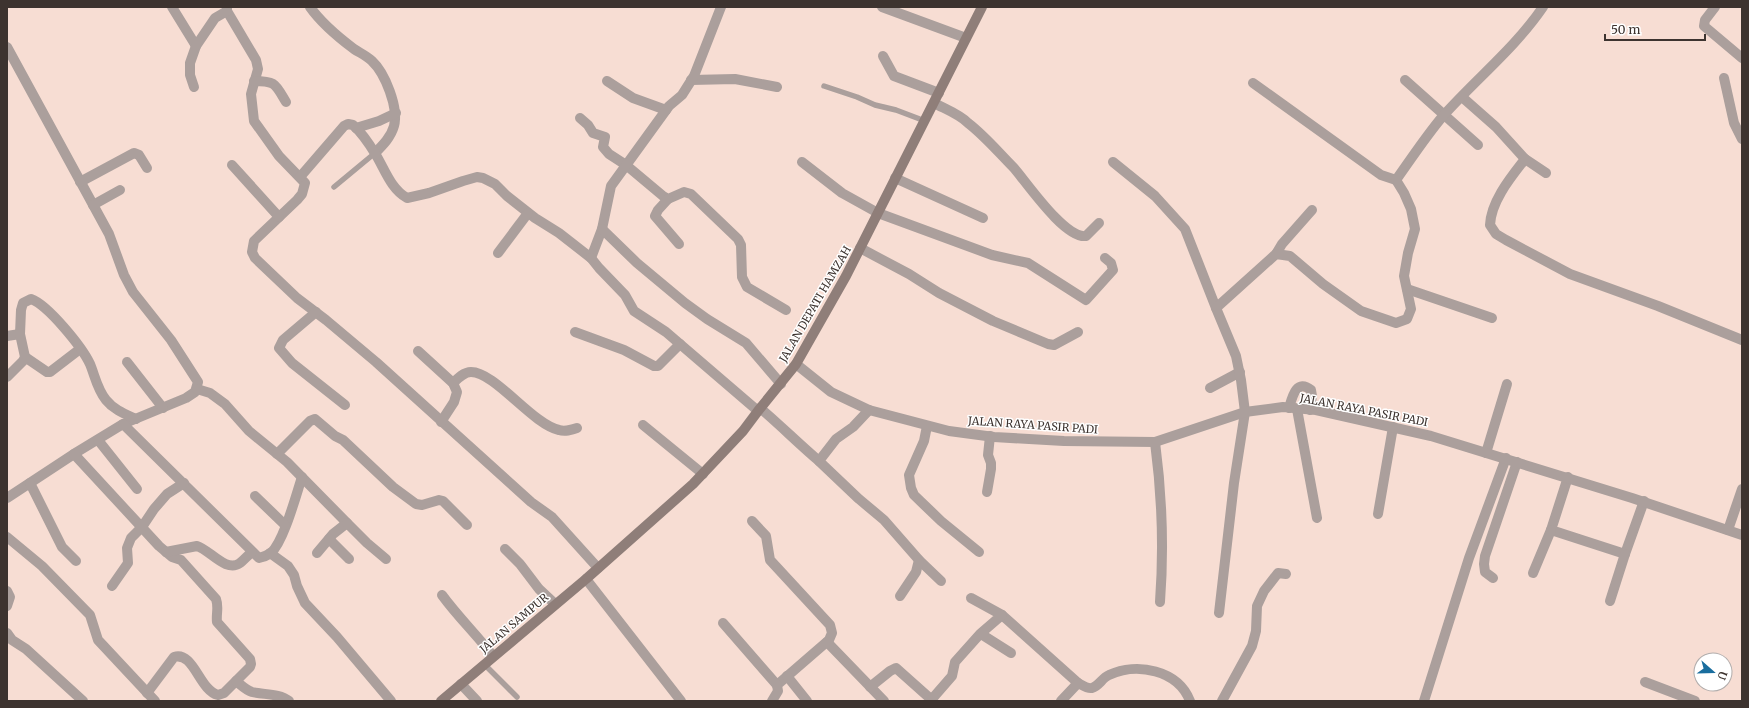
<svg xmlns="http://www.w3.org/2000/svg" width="1749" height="708" font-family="Merriweather,serif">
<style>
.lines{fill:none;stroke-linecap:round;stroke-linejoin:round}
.service{stroke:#ab9f9c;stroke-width:5.5}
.minor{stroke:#ab9f9c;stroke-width:10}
.tertiary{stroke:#ab9f9c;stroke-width:10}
.secondary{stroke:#8f7e79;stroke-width:10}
.labels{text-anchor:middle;stroke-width:3;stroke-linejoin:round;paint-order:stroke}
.street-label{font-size:11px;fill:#3d332f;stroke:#fff}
</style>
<rect width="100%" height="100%" fill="#f7ddd3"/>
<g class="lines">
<g class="service">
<polyline points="824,86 857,97 875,105 896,110 925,121"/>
<polyline points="334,187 375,153"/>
<polyline points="484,664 517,697"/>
</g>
<g class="minor">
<polyline points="172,7 196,46"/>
<polyline points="227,7 227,11 256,60 258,69 251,94 254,121 279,156 305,183 302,194 297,200 254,241 252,252 255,258 297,298 326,320 376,362 531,502 552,517 598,568"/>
<path d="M310,7c12,17 28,30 44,42 6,4 13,7 18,12 13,12 27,47 22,65 -3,11 -11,19 -19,27"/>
<polyline points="882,7 966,38"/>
<polyline points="1715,7 1705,20 1704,26 1742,58"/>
<polyline points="7,47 109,234 124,275 133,292 171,340 198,382 195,392 186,398 123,424 77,452 7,498"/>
<polyline points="883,56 894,76 939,93"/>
<polyline points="1724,78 1734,123 1742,139"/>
<polyline points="691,80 735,79 777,87"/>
<polyline points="1405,80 1478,145"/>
<path d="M254,81c22,0 21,3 32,21"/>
<polyline points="607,81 633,98 666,110"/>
<polyline points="1253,83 1381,175 1396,180"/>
<polyline points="194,87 190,75 190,63 196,46 215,18 227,11"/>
<path d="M1462,97l34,30 29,32c-14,18 -34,42 -35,66l6,9 10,6 64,34 88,32 84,34"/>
<path d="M934,103c11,6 25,11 34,20 17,13 31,30 46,45 13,15 51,71 72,68l13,-13"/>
<polyline points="580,118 588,125 593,133 605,137 603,147 609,154 626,165 663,196 668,199 684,192 691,194 738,239 741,245 742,277 747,287 786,310"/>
<polyline points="356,128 379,121 396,113"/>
<polyline points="1525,159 1546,173"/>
<polyline points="802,162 842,193 878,213 992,255 1028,263 1086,300 1113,270 1111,263 1105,258"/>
<polyline points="1113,162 1155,196 1185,229 1216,308"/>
<polyline points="232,165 279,217"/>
<path d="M300,177l44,-51 4,-2 5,1c8,7 17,20 23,30 9,15 15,34 31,43l22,-5 34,-12 14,-4 6,1 12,6 12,12 28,22 24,15 32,25 11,-29 9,-43 58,-80 13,-11 12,-19 27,-69"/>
<polyline points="895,178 983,218"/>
<polyline points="80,182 134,153 139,155 147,168"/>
<polyline points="668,199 658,210 655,216 679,244"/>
<polyline points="93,205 120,190"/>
<polyline points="602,229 637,263 685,303 707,319 746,343 781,384"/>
<polyline points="860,248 909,274 939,293 993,321 1048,344 1054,345 1078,332"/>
<polyline points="498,253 528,213"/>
<polyline points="1276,254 1282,244 1312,210"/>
<polyline points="591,258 599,268 625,295 634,311 666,332 758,411"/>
<polyline points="1407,289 1492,318"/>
<polyline points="316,312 283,340 279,348 292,363 345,405"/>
<polyline points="575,332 624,350 654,366 658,366 680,344"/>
<polyline points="7,336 20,334"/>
<polyline points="418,351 453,383 457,392 454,402 441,422"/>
<polyline points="25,357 47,372 50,372 80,349"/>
<polyline points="127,362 163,408"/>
<path d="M7,377l16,-16 2,-4 -5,-23 1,-24 2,-7 8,-4c17,6 51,48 59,65 5,12 7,25 16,36 8,10 19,14 30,19"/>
<path d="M453,383c5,-5 11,-11 18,-11 24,0 61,52 88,58 6,2 12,0 18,-2"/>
<polyline points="1210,388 1240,372"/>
<polyline points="197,389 210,393 225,404 249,431 287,462 347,523 333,534 317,553"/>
<path d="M760,408c20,17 39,36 59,53"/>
<path d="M1289,408c3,-10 7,-30 22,-18l1,6 -2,14"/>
<polyline points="1297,409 1317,518"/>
<polyline points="869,410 853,427 836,439 819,461 859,499 884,520 919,560 941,581"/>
<path d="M123,424l136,134c4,-1 9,-3 12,-5 13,-12 25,-58 31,-76"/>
<polyline points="643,425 703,474"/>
<polyline points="927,426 924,441 909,475 911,488 914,495 941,521 979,552"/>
<polyline points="98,440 137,489"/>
<path d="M1155,442c7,53 9,106 5,160"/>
<polyline points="1486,453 1507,384"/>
<path d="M74,454l85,92 13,11 9,3 35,39c3,8 0,15 1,23l33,37 1,5 -1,3 -26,26 -6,2c-19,-5 -24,-44 -44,-38l-27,36"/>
<polyline points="277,454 310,421 315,419 335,436 343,440 393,487 416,504 422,505 439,500 443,501 467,525"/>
<polyline points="1568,477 1551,530 1625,554 1644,501"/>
<polyline points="30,483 62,547 76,561"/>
<polyline points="987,492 991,469 991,463 988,455 990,436"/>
<polyline points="255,496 285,525"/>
<polyline points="1378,514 1393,427"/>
<polyline points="752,521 766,536 770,560 830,625 832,633 829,640 777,685 778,691 772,701"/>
<polyline points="347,523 367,543 386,559"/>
<polyline points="1728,530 1742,489"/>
<polyline points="7,537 42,566 90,615 98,640 155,701"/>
<polyline points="329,539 349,559"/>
<polyline points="505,549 520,564 539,589 555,604"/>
<path d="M166,552l31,-6c13,4 29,27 43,17 4,-3 8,-8 12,-11"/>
<polyline points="270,553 288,566 294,575 297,586 305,603 337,637 391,701"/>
<polyline points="1533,573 1551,530"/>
<polyline points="1493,578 1485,572 1484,564 1485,556 1517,462"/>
<polyline points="586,579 681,701"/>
<polyline points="112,586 128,563 127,548 131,538 142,527 154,509 167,494 184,483"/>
<polyline points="7,591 10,597 7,606"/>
<path d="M442,595c16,22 35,40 51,61"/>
<polyline points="900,596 916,572 919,560"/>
<polyline points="1610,601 1625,554"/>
<path d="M1219,613l15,-130 11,-71 -4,-32 -5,-24 -20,-48 60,-54 14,2 33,28 38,27 35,12 11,-4 4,-10 -7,-33 4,-23 7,-24 -4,-20 -7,-16 -8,-13c15,-21 30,-44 47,-64 33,-37 72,-68 100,-109"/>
<polyline points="1002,615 1078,683"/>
<polyline points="723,623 777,685"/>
<polyline points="7,633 12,640 26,649 83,701"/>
<polyline points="981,634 1011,653"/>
<polyline points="827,642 884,701"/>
<polyline points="787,676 807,701"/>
<path d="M236,681c5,4 10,9 16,11 12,3 27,1 37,9"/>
<polyline points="1645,682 1695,701"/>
<polyline points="461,684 477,701"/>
<polyline points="870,687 890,671 896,668 933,701"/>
<polyline points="932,699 952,676 955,662 980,634 1002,615 971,598"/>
<path d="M1061,701l17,-18c4,2 9,6 14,5 7,-2 10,-10 17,-13 28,-13 69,-5 81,26"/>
<polyline points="1222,701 1252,646 1256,631 1257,606 1264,591 1278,573 1286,574"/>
<polyline points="1424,701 1469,558 1506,458"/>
</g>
<polyline class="tertiary" points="796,364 831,392 869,410 949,431 994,437 1064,441 1155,442 1245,412 1283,407 1316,410 1431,436 1632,498 1742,535"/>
<polyline class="secondary" points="441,701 586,579 693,484 743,431 758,411 796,364 846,276 982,7"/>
</g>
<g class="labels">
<g class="street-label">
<text transform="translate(815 304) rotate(-60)" y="4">JALAN DEPATI HAMZAH</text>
<text transform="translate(1364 410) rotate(11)" y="4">JALAN RAYA PASIR PADI</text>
<text transform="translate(1033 425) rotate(4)" y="4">JALAN RAYA PASIR PADI</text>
<text transform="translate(514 623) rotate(-40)" y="4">JALAN SAMPUR</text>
</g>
</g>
<rect width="1749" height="708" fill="none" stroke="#3d332f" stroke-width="16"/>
<g transform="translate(1713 672) rotate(110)"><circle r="19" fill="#ffffff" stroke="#b1adac"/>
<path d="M0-3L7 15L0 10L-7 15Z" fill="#196d9e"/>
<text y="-6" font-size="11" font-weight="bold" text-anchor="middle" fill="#3d332f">U</text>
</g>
<path d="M1605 34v6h100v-6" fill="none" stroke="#3d332f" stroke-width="2"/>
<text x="1611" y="34" font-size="12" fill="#3d332f" stroke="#ffffff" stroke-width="3" paint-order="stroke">50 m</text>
</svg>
